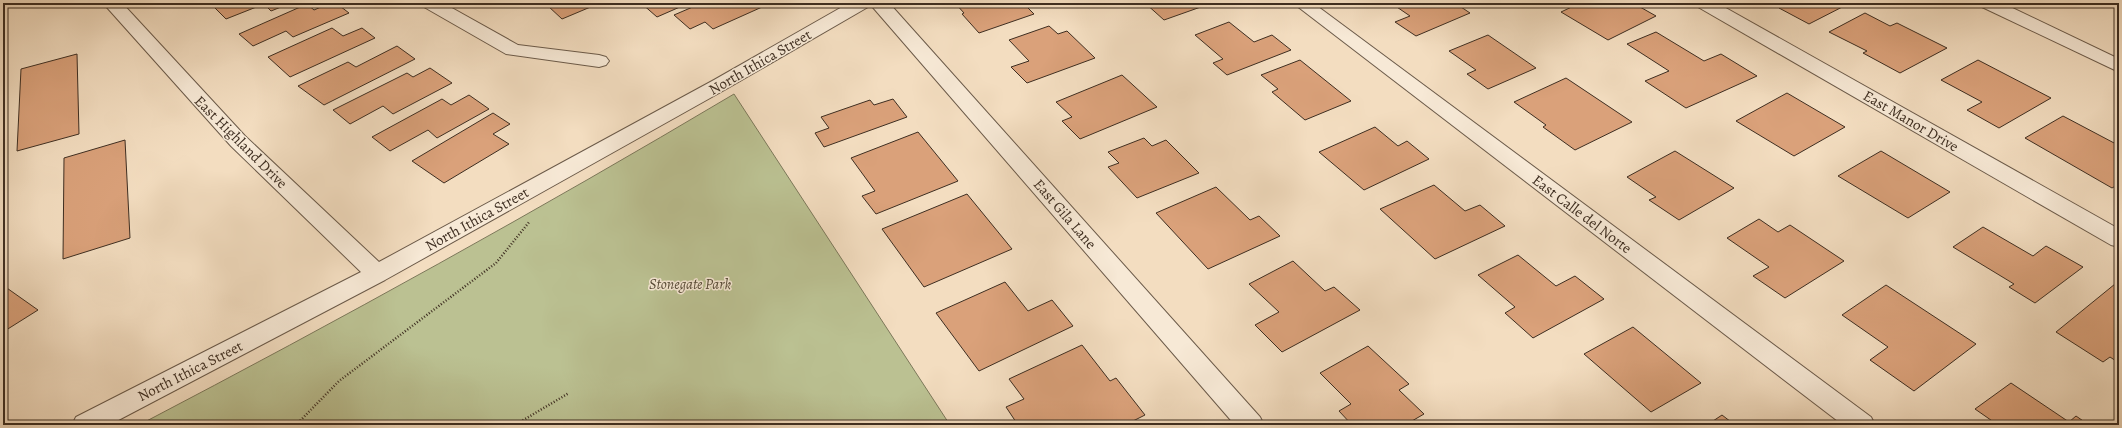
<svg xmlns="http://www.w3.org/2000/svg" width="2122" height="428" font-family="Alegreya,serif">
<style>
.green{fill:#bbc192;stroke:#7c785a}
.building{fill:#daa17a;stroke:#3e2e21}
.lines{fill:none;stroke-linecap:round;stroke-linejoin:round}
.minor-casing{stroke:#6b5a49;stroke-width:2}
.path{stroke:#3e2e21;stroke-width:2.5;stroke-dasharray:1 2;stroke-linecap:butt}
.minor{fill:#f7e9d6;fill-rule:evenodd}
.labels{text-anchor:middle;stroke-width:3;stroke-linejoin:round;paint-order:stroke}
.street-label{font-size:15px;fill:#3e2e21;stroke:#f7e9d6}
.park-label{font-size:15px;font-style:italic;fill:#574b38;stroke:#f7e9d6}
</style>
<rect width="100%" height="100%" fill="#f3ddc0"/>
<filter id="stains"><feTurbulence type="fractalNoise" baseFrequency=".005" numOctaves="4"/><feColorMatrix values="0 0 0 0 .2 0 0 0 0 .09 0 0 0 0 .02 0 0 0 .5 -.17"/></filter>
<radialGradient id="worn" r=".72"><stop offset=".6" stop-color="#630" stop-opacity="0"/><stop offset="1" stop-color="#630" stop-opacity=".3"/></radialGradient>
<path class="green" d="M734,94l216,331h-811c201,-105 400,-215 595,-331z"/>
<g class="building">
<polygon points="225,3 291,3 271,11 264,4 226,19 214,7"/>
<polygon points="330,3 336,3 349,13 293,37 286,31 253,46 239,34 307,4 314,10"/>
<polygon points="556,3 600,3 562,19 548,6"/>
<polygon points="641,3 689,3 657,17"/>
<polygon points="702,3 771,3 713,29 705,22 690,29 674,15"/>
<polygon points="955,3 1023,3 1034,14 979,33 962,14 964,13"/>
<polygon points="1145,3 1212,3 1164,20"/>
<polygon points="1391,3 1455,3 1470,13 1416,36 1395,22 1410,16"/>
<polygon points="1580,3 1633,3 1656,16 1608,40 1561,12"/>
<polygon points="1789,3 1850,3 1809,24 1779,8"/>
<polygon points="1865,13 1890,26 1897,23 1947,48 1900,73 1863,53 1867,51 1829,32"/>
<polygon points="1229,22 1254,42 1272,35 1291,50 1227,75 1213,63 1223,59 1195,35"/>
<polygon points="1049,26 1058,34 1067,31 1095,58 1027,83 1011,67 1029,61 1009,40"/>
<polygon points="332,28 343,36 362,28 375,38 290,77 268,57"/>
<polygon points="1656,32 1704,61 1721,54 1757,76 1686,108 1645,81 1669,71 1627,44"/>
<polygon points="1488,35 1536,68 1488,89 1467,74 1476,70 1449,51"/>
<polygon points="397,46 415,59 324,105 298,86 348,62 356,67"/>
<polygon points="77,54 79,134 17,151 21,69"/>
<polygon points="1300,60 1351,101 1305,120 1272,92 1278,89 1261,75"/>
<polygon points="1978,60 2051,98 1999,128 1967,110 1982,102 1941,80"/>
<polygon points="430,68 452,83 393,114 383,106 350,124 333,110 407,73 413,77"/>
<polygon points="1122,75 1157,107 1080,139 1062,121 1072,117 1056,102"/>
<polygon points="1566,78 1632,122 1575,150 1543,127 1546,125 1514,102"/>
<polygon points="1787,93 1845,127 1794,156 1736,121"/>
<polygon points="469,95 489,109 437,138 428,130 390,151 372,137 442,99 451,105"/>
<polygon points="893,99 907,117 824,147 815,133 829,128 821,117 870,100 874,105"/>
<polygon points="493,113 510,124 493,134 509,144 444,183 412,161"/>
<polygon points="2063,116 2116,144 2119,142 2119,184 2112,188 2025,138"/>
<polygon points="1375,127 1398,146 1407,141 1429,159 1364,190 1319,152"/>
<polygon points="918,132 958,181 876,214 862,196 875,191 851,158"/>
<polygon points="1144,138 1152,146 1166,140 1199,173 1137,198 1108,167 1119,163 1108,152"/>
<polygon points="125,140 130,238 63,259 64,158"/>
<polygon points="1675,151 1734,188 1679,220 1649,200 1656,197 1627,177"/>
<polygon points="1881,151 1950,192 1908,218 1838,176"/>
<polygon points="1434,185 1465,211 1480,205 1505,226 1435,259 1380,209"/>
<polygon points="1216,187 1250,220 1259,216 1280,236 1208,269 1156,213"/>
<polygon points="967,194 1012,249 924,287 882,229"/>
<polygon points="1759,219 1778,232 1790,225 1844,261 1785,298 1753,276 1769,267 1727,238"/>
<polygon points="1983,227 2033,256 2046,246 2083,267 2035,303 2009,287 2014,284 1953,247"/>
<polygon points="1518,255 1556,286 1575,276 1604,299 1533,338 1505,313 1515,307 1478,275"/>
<polygon points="1293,261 1325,291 1334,287 1360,310 1282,352 1255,325 1279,312 1249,284"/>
<polygon points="1005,282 1028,311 1052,300 1073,326 979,371 936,313"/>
<polygon points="2115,284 2119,287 2119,363 2110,357 2103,362 2056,332"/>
<polygon points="1886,285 1976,344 1914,391 1870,360 1888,347 1842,315"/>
<polygon points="4,286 38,310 3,332 3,287"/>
<polygon points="1633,327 1701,383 1651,412 1584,354"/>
<polygon points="1082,345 1110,381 1116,378 1145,415 1125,425 1018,425 1006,407 1024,399 1009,379"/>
<polygon points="1368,346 1409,384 1399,390 1424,414 1405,425 1352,425 1339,411 1351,404 1320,373"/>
<polygon points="2011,383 2069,422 2076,416 2089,425 1998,425 1975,409"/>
<polygon points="1722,415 1735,425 1707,425"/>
</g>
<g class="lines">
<defs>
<g id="minor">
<polygon points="103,3 122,3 245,136 379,262 714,80 849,3 889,3 1260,417 1264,425 1235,425 870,4 868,7 728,88 385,280 109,425 72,425 76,417 361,272 231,146"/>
<polygon points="421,3 443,3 518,45 599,55 606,57 609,61 606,65 599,67 506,54 424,7"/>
<polygon points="1293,3 1313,3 1871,417 1875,425 1843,425"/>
<polygon points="1695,3 1717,3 2119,229 2119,247 2111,245 1698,7"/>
<polygon points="1979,3 2002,3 2119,59 2119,72 1982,7"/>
</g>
</defs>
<use href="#minor" class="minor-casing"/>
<g class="path">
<polyline points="296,425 339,381 496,263 530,221"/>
<polyline points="515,425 569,393"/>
</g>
<use href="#minor" class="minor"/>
</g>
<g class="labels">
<g class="street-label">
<text transform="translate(760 62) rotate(-30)" y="5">North Ithica Street</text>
<text transform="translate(1911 121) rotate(30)" y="5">East Manor Drive</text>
<text transform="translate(241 142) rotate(45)" y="5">East Highland Drive</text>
<text transform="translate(1065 214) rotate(49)" y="5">East Gila Lane</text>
<text transform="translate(1582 214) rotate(37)" y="5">East Calle del Norte</text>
<text transform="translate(477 219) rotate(-29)" y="5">North Ithica Street</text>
<text transform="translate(190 371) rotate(-27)" y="5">North Ithica Street</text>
</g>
<g class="park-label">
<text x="690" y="289">Stonegate Park</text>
</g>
</g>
<rect width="2122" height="428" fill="none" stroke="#f3ddc0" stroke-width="16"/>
<rect x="4" y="4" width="2114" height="420" fill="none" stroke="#3e2e21" stroke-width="2"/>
<rect x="8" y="8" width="2106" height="412" fill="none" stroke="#3e2e21"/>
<rect width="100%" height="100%" filter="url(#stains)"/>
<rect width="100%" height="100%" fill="url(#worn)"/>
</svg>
